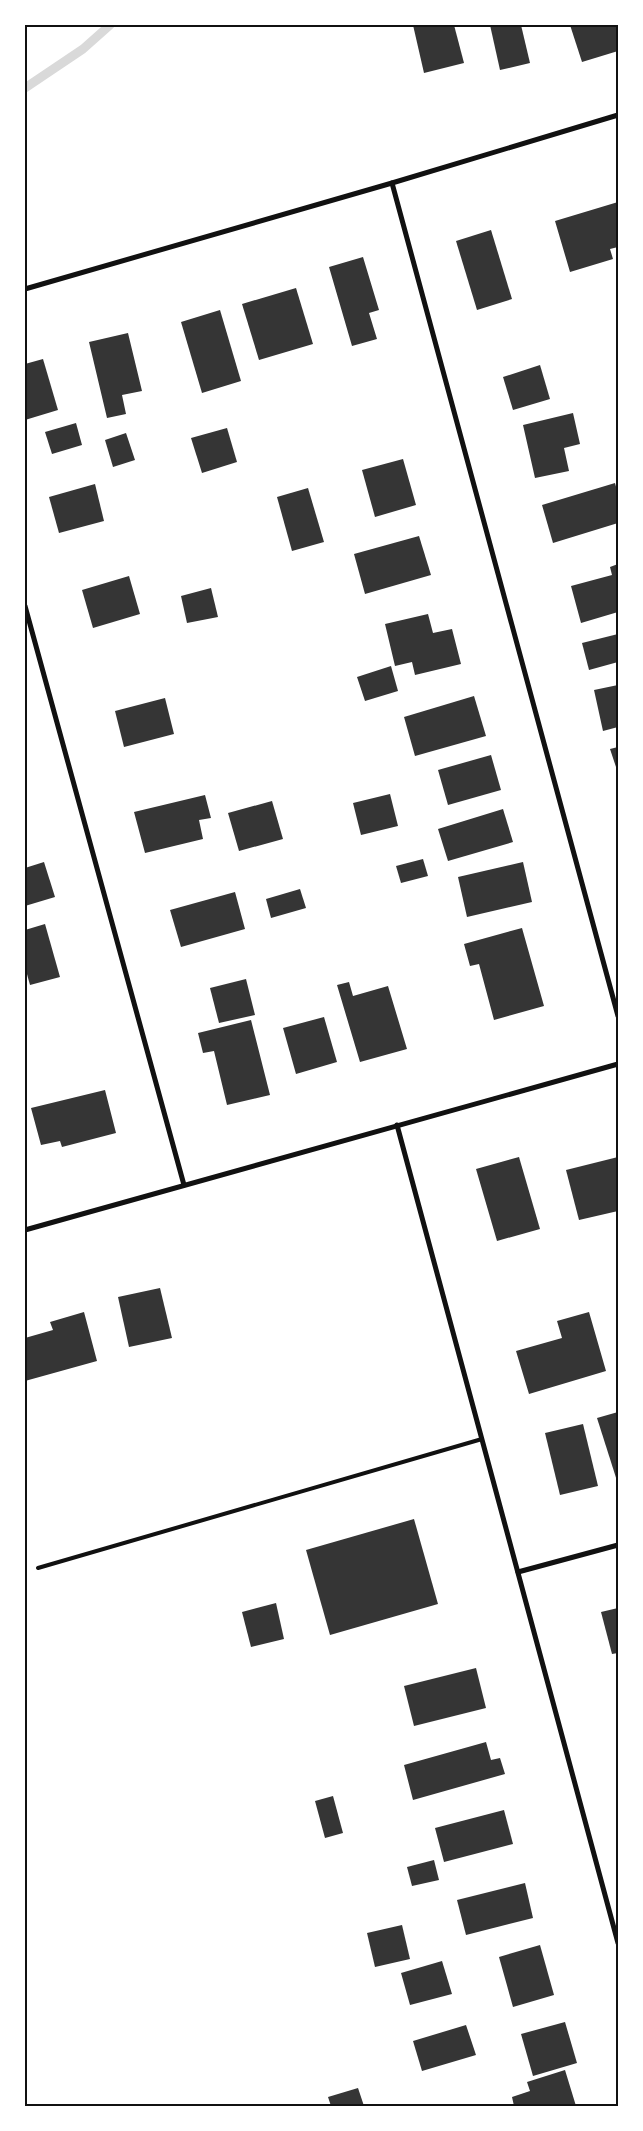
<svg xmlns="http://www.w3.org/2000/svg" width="643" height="2131" font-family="Montserrat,sans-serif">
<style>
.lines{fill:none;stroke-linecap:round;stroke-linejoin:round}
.stream{stroke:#d9d9d9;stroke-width:9}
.building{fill:#353535}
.service{stroke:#111;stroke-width:4}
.minor{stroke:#111;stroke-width:5}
.neatline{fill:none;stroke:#111;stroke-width:2}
</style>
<rect width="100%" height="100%" fill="#fff"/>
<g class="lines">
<polyline class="stream" points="25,88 83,49 110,25"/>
</g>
<g class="building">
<polygon points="413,25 454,25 464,63 424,73"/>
<polygon points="490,25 521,25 530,63 500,70"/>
<polygon points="570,25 616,25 618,31 618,51 582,62"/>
<polygon points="618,202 618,247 610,249 613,259 570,272 555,221"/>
<polygon points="491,230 512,299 477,310 456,241"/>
<polygon points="363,257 379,310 369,313 377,339 352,346 329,267"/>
<polygon points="296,288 313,344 259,360 242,304"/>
<polygon points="220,310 241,381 202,393 181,322"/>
<polygon points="128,333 142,391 122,395 126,414 107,418 89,342"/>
<polygon points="43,359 58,410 25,420 25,364"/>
<polygon points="540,365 550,399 513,410 503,377"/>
<polygon points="573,413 580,444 564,448 569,471 535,478 523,425"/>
<polygon points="76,423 82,445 52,454 45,432"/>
<polygon points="227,428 237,462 202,473 191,438"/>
<polygon points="126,433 135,460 113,467 105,440"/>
<polygon points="403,459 416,505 375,517 362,470"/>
<polygon points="615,483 618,494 618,523 553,543 542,505"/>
<polygon points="95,484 104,521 59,533 49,497"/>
<polygon points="308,488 324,542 292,551 277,497"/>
<polygon points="419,536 431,575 365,594 354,554"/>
<polygon points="618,564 618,612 581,623 571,586 612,575 610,567"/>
<polygon points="129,576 140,614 93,628 82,590"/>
<polygon points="211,588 218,617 187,623 181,596"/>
<polygon points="428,614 433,633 452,629 461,664 415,675 412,662 395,666 385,624"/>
<polygon points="618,634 618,662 589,670 582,643"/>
<polygon points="391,666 398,691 365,701 357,677"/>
<polygon points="618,685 618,727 603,731 594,690"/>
<polygon points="474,696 486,736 415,756 404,717"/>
<polygon points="165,698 174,734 124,747 115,711"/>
<polygon points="618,747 618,773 610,749"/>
<polygon points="491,755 501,790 448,805 438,770"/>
<polygon points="390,794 398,826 361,835 353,803"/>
<polygon points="205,795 211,818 199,820 203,839 145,853 134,812"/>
<polygon points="272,801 283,839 239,851 228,813"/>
<polygon points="503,809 513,842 448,861 438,829"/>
<polygon points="423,859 428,876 401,883 396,866"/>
<polygon points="44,862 55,897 25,906 25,868"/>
<polygon points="523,862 532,902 467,917 458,877"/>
<polygon points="300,889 306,908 271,918 266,899"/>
<polygon points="235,892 245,929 181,947 170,910"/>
<polygon points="45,924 60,977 30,985 25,967 25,930"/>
<polygon points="522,928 544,1006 494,1020 479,964 470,966 464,944"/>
<polygon points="246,979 255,1015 219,1023 210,988"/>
<polygon points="349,982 353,996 388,986 407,1049 360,1062 337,985"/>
<polygon points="324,1017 337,1062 296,1074 283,1028"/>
<polygon points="251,1020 270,1095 227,1105 214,1051 203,1053 198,1033"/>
<polygon points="105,1090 116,1133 62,1147 60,1141 41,1145 31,1108"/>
<polygon points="519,1157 540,1229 497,1241 476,1169"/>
<polygon points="618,1157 618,1211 579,1220 566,1170"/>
<polygon points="160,1288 172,1338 129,1347 118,1297"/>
<polygon points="84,1312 97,1361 25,1381 25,1338 53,1330 50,1322"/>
<polygon points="589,1312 606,1371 529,1394 516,1351 562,1338 557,1321"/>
<polygon points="618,1412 618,1484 597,1418"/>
<polygon points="583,1424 598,1486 560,1495 545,1433"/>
<polygon points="414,1519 438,1604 330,1635 306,1550"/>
<polygon points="276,1603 284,1639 251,1647 242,1612"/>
<polygon points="618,1608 618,1653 612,1654 601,1612"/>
<polygon points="476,1668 486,1708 414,1726 404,1686"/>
<polygon points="486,1742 491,1760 500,1758 505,1774 413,1800 404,1765"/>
<polygon points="333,1796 343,1833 325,1838 315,1801"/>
<polygon points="504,1810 513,1844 444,1862 435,1828"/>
<polygon points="434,1860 439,1880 412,1886 407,1867"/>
<polygon points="525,1883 533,1918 466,1935 457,1900"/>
<polygon points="402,1925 410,1959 375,1967 367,1933"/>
<polygon points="540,1945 554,1995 513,2007 499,1957"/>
<polygon points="442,1961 452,1994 410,2005 401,1973"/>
<polygon points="565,2022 577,2063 533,2076 521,2034"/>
<polygon points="466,2025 476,2055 422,2071 413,2041"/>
<polygon points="565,2070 576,2106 514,2106 512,2097 530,2091 527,2082"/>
<polygon points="358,2088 364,2106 331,2106 328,2097"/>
</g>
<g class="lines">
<polyline class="service" points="38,1568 482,1439"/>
<g class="minor">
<polyline points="392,183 618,1016"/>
<polyline points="25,289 392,183 618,115"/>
<polyline points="25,606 184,1185"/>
<polyline points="397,1125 618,1943"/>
<polyline points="25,1230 618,1064"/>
<polyline points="518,1572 618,1545"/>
</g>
</g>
<rect width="643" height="2131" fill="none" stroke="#ffffff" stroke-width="52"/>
<rect x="26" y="26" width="591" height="2079" class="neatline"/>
</svg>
